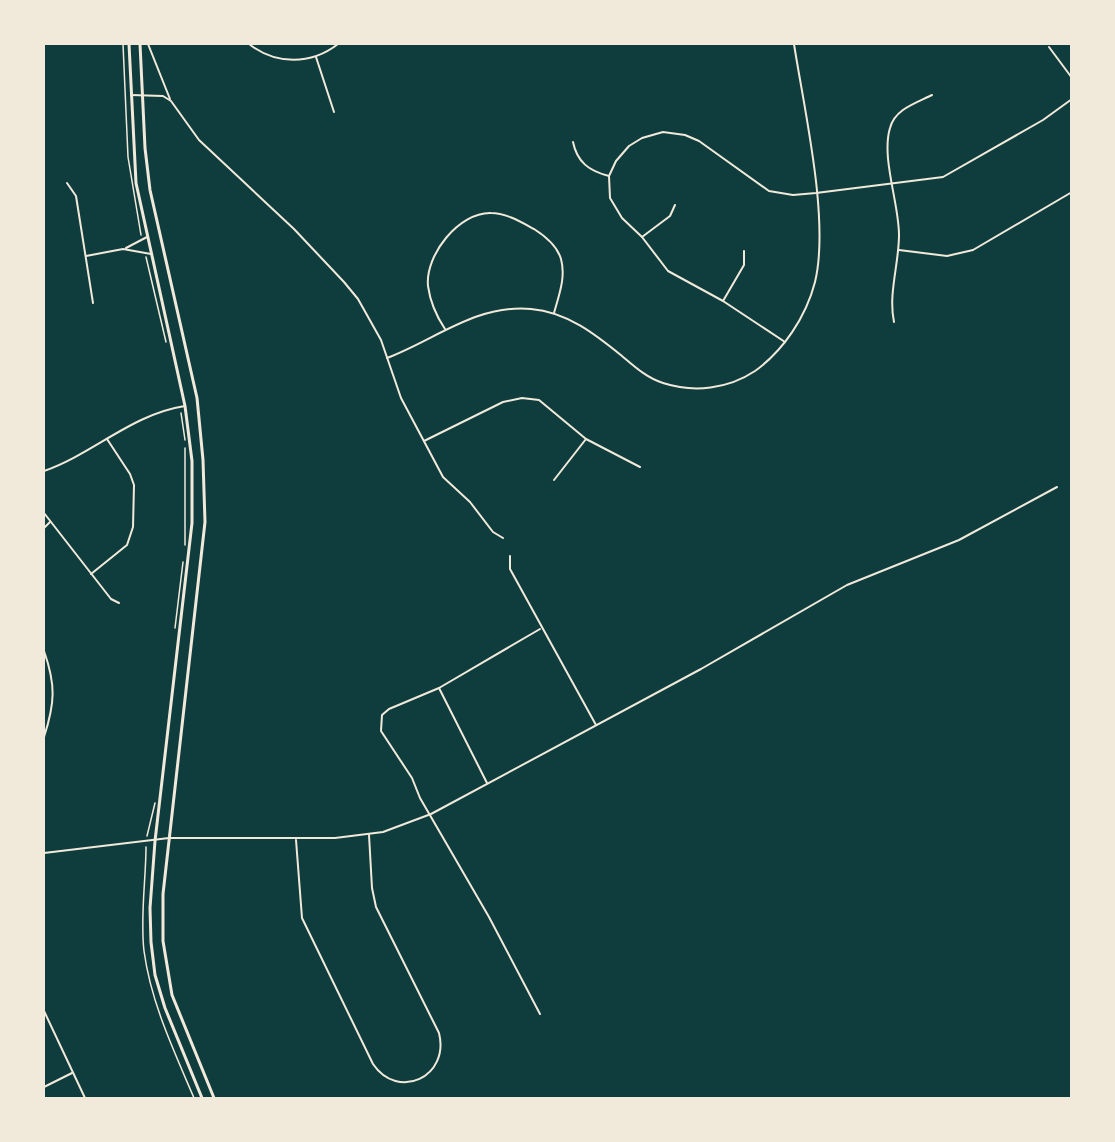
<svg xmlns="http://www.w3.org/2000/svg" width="1115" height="1142" font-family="Figtree,sans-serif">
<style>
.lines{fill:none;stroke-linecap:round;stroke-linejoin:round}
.path{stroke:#f1e9da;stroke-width:1.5}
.minor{stroke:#f1e9da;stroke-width:2}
.tertiary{stroke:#f1e9da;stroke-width:3}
</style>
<rect width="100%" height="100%" fill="#0f3d3e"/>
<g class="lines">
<g class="path">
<polyline points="123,44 128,157 141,235"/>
<polyline points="146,257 166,342"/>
<polyline points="181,413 185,440"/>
<polyline points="185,545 185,448"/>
<polyline points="175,628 183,562"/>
<polyline points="147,836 155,803"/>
<path d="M146,847c0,32 -6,70 -2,104 7,52 30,100 50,147"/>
</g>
<g class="minor">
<polyline points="148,44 170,99"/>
<path d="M249,44c27,21 62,21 89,0"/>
<polyline points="1049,47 1072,78"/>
<polyline points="316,57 334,112"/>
<polyline points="131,95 163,96 171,101 199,140 294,229 344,282 358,299 381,340 401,398 443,477 470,502 493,532 503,538"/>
<path d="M573,142c4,20 16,29 36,34"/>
<polyline points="67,183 76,196 93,303"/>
<polyline points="642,237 670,216 675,205"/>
<polyline points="126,248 147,237"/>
<polyline points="899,250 947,256 973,250 1072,192"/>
<polyline points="86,256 123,249 151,254"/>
<polyline points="723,301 744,265 744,251"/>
<path d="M894,322c-6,-28 5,-58 5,-87 0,-32 -18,-77 -9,-107 5,-19 26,-25 42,-33"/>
<path d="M445,329c-8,-12 -15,-28 -17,-43 -3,-31 31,-74 63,-73 15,0 30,9 43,16 11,7 23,16 27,30 5,18 -2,36 -7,54"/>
<polyline points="785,342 723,301 668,271 642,237 622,218 610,198 609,176 616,161 629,146 642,138 663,132 685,135 699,141 769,191 793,195 816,193 943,177 1043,120 1072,99"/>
<path d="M387,358c48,-18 89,-54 144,-49 36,3 64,25 91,47 13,11 25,22 41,27 31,10 65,6 92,-12 28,-20 51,-54 60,-89 15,-62 -11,-173 -21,-238"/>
<polyline points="424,441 503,402 522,398 539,400 586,439 640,467"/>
<path d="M44,471c49,-17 88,-57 141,-65"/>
<polyline points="554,480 586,439"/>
<polyline points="44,513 111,599 119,603"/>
<polyline points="44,528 50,522"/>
<polyline points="510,556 510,569 596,725"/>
<polyline points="91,574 127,545 133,527 134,485 130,474 107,439"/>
<path d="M44,651c12,34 11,52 0,86"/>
<polyline points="439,688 487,783"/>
<path d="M296,840l6,78 71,146c25,37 77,13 66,-31l-63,-126 -4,-19 -3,-53"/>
<polyline points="44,853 169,838 335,838 383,832 431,814 701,669 847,585 959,540 1057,487"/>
<polyline points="44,1011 85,1098"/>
<polyline points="540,1014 489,917 420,798 412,778 381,731 382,715 389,709 439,688 540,629"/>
<polyline points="44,1087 72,1073"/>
</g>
<g class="tertiary">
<polyline points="129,44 136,183 185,406 192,461 192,523 155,841 150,908 151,942 155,975 165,1008 202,1098"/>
<polyline points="140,44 145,148 150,190 197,398 203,460 205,522 163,894 163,941 172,995 214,1098"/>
</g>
</g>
<rect width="1115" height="1142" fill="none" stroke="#f1e9da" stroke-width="90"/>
</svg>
